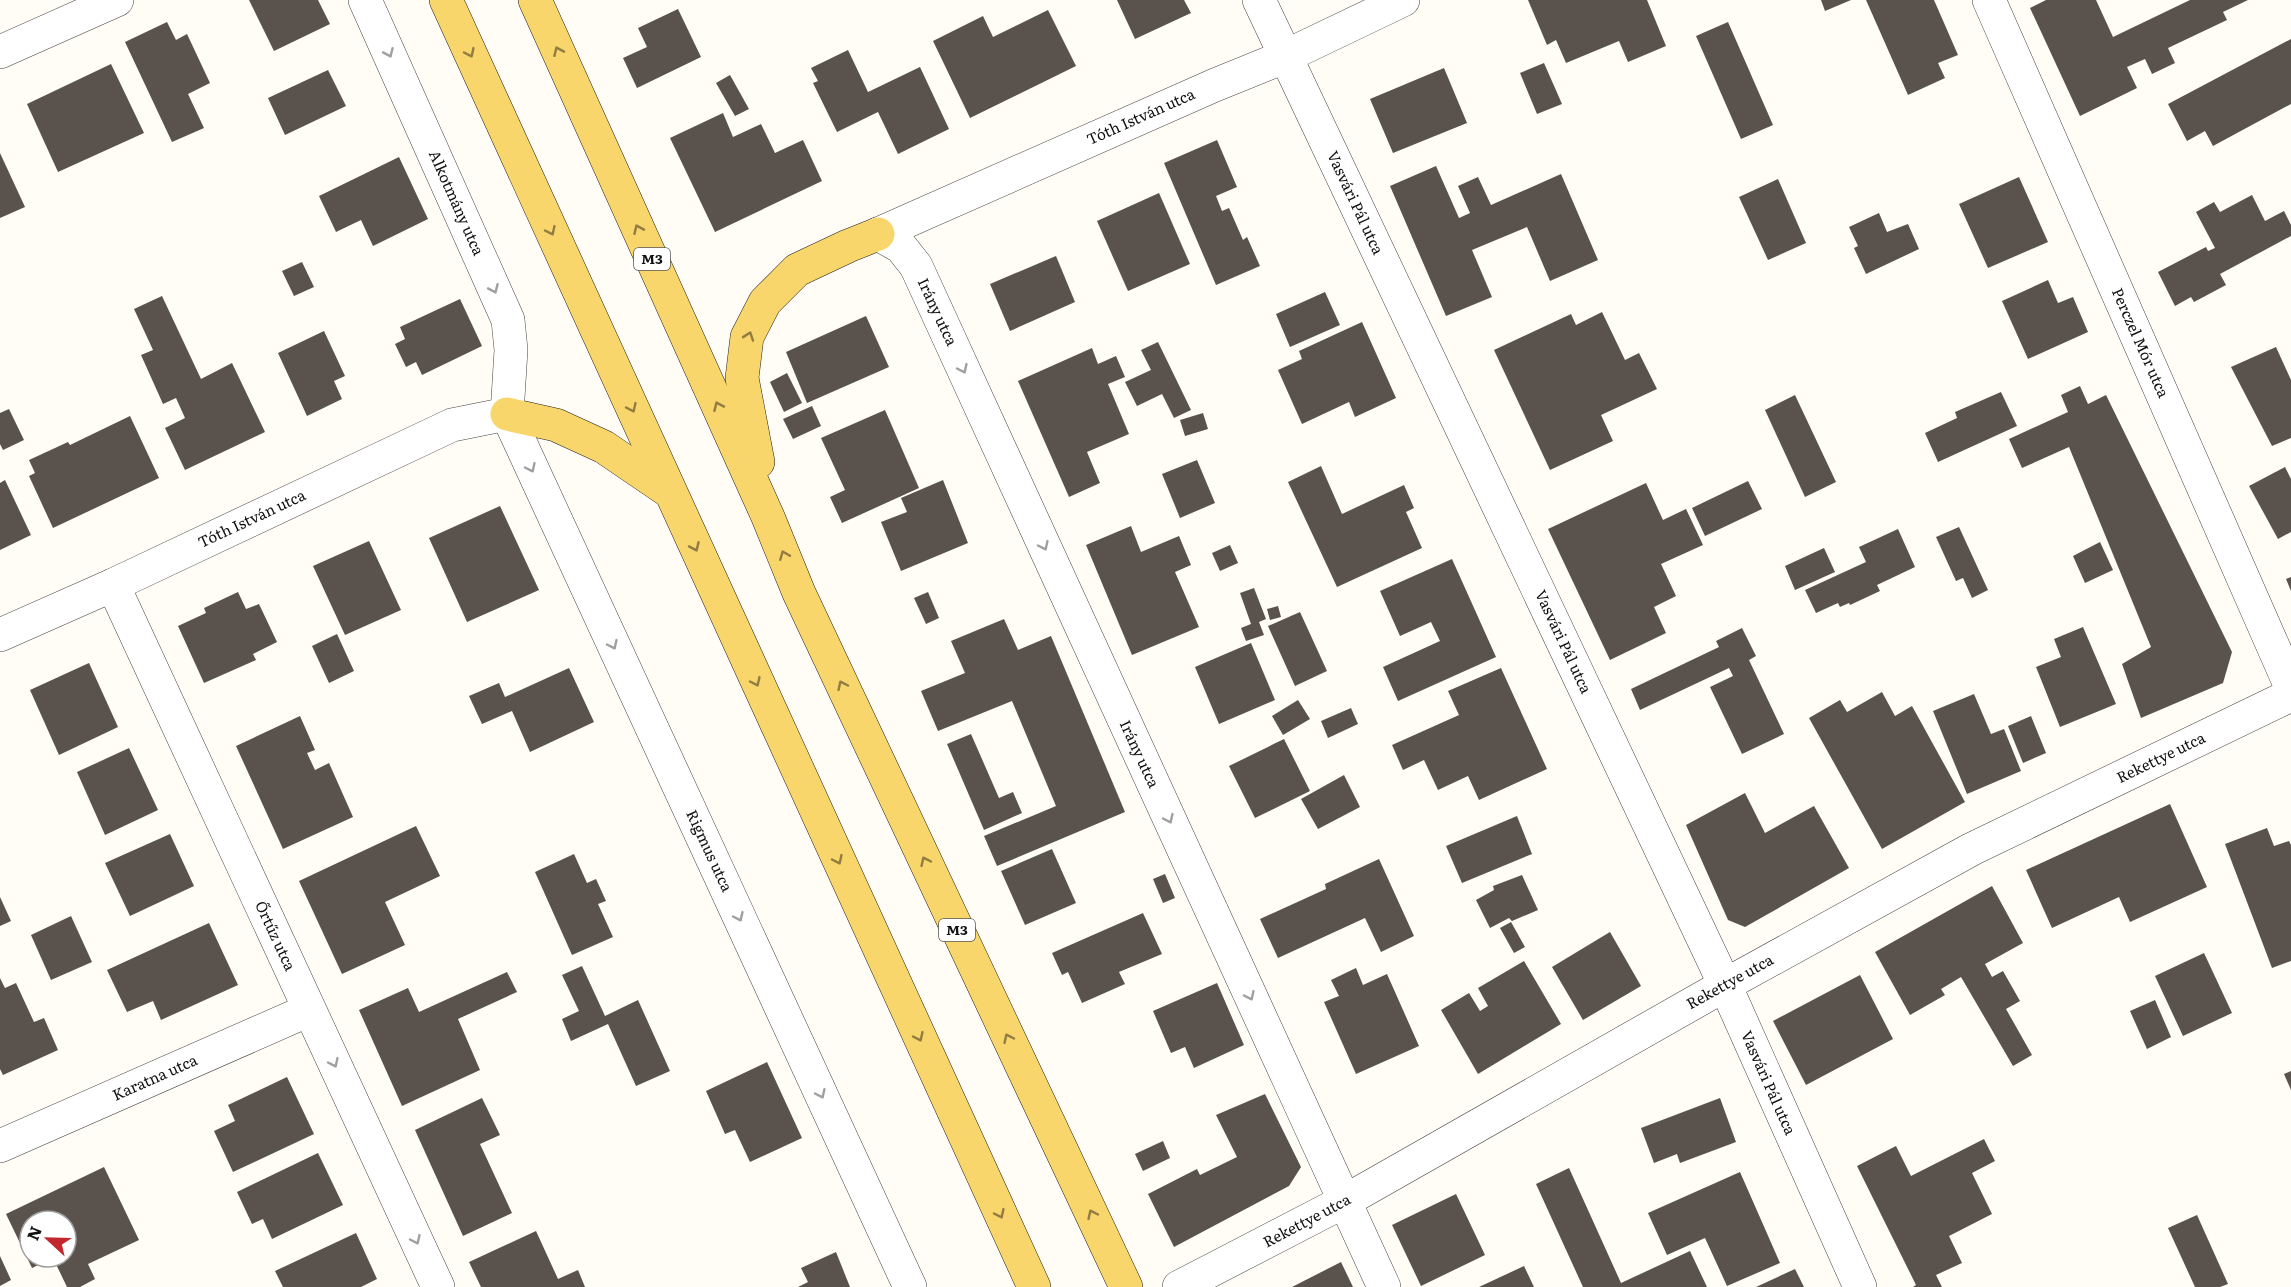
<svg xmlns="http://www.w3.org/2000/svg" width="2291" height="1287" font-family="Literata,serif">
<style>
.building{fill:#5a524d;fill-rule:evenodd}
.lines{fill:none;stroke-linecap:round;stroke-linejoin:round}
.minor-casing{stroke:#444;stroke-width:34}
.major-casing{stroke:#222;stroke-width:34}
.minor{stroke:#fff;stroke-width:33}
.major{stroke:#f9d66b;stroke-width:33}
.oneway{stroke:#917d42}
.oneway2{stroke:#a0a0a0}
.labels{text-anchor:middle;stroke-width:6;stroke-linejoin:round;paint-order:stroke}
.shield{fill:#fff;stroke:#585858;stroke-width:1.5}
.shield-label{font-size:14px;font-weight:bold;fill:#111}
.street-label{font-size:15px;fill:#111;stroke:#fff}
</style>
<rect width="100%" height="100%" fill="#fffdf5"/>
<g class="building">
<polygon points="249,0 318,0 330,24 274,51"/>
<polygon points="1117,0 1184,0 1191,13 1135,39"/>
<polygon points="1528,0 1647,0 1666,46 1628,62 1619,41 1566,63 1556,40 1547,45"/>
<polygon points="1821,0 1851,0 1825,11"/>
<polygon points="1866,0 1934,0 1958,55 1938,63 1945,78 1908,95"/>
<polygon points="2046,0 2096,0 2113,37 2190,0 2248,0 2223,12 2227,20 2168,48 2175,63 2152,74 2145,59 2127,67 2137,88 2080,116 2030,8"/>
<polygon points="678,9 701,57 637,88 623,58 647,47 638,28"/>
<polygon points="1048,10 1076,66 970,118 933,41 983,16 993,37"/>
<polygon points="167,22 176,40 187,34 210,83 188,94 204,128 172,142 125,42"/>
<polygon points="1728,22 1773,125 1741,139 1696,36"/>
<polygon points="2291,39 2291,104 2213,146 2205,131 2187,141 2168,104"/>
<polygon points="848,50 868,92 920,67 949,129 898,154 878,112 837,132 813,83 818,81 811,68"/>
<polygon points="1544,63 1562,104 1537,114 1520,73"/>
<polygon points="111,64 144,133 58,172 27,104"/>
<polygon points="1444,68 1467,123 1393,153 1370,99"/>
<polygon points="328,70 346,106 285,135 268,98"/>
<polygon points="730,75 749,109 735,116 716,83"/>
<polygon points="723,113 733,137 761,124 775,153 803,140 822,181 715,232 670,138"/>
<polygon points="1217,140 1237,187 1216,196 1222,211 1229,208 1243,240 1247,237 1260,266 1216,285 1164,163"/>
<polygon points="0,153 25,207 0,218"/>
<polygon points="399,157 428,219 373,246 361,220 336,232 319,196"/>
<polygon points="1436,166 1459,218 1470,213 1458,186 1478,177 1491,205 1561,174 1598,260 1550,281 1527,227 1472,250 1492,297 1446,316 1390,186"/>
<polygon points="2019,177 2048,242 1988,268 1959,204"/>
<polygon points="1778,179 1806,243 1768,260 1739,197"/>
<polygon points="1159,193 1190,264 1128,291 1097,221"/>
<polygon points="2252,195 2265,221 2284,211 2291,225 2291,236 2220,274 2226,285 2194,302 2191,297 2175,306 2158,272 2206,247 2208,251 2215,248 2196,212 2214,202 2220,212"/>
<polygon points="1879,213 1887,232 1908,224 1919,249 1866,274 1854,248 1858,246 1849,227"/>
<polygon points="1056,256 1075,302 1010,331 990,284"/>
<polygon points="302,262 314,287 294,296 282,271"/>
<polygon points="2048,280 2058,303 2073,297 2088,332 2028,359 2002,301"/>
<polygon points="1325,292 1340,325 1290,347 1276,314"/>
<polygon points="162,296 201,379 232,363 265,432 185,470 165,428 185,418 176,398 163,404 141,355 153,350 134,309"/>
<polygon points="460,299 482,346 422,375 416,362 406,367 395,344 405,339 400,327"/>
<polygon points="1602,312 1625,360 1639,353 1657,389 1601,415 1613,441 1550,470 1494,350 1571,314 1576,325"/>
<polygon points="866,316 889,367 807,403 786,352"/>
<polygon points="1362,322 1396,398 1355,417 1349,402 1302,424 1278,370 1302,359 1299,351"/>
<polygon points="324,331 345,376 334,381 342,399 307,416 278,353"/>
<polygon points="1158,342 1191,410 1174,418 1162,394 1137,406 1125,382 1151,370 1141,350"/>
<polygon points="2276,347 2291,380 2291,438 2272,446 2231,367"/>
<polygon points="1092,348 1098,364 1116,356 1125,377 1108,384 1129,434 1087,452 1100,483 1069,497 1018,381"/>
<polygon points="787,373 802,403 784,412 770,382"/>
<polygon points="2080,386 2088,404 2106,395 2232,652 2223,683 2141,718 2122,664 2151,647 2069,447 2022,468 2009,439 2068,412 2061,395"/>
<polygon points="2001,392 2017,426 1938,462 1925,433 1957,418 1955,412"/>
<polygon points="1795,395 1836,482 1805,497 1765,410"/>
<polygon points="812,406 821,426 793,439 783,419"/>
<polygon points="9,409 24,440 3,450 0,444 0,413"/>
<polygon points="885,410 919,488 842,523 830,497 845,490 821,438"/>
<polygon points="1203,413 1208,429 1185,436 1180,420"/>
<polygon points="130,416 159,478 53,528 29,476 35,473 29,460 68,442 70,445"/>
<polygon points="1197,460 1215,503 1180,518 1162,474"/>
<polygon points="1321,466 1342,514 1404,485 1414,508 1406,512 1422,548 1337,587 1288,482"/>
<polygon points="2285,467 2291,479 2291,532 2278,539 2249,486"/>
<polygon points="5,480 31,535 0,550 0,483"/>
<polygon points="943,480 968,543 901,571 881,522 907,512 901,498"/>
<polygon points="1748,481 1762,509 1705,536 1692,508"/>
<polygon points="1646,483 1663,520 1686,509 1703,545 1661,564 1676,596 1654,607 1666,633 1610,660 1548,529"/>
<polygon points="500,506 539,590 467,622 429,538"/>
<polygon points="1131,526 1141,552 1179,536 1191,565 1175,572 1199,627 1132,655 1086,545"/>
<polygon points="1959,527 1988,590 1972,598 1963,578 1956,581 1936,537"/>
<polygon points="1898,529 1915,567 1877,585 1880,591 1850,605 1849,603 1840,607 1838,603 1816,613 1805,590 1866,562 1859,547"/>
<polygon points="369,541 401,610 345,635 313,566"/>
<polygon points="2100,542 2113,570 2085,583 2073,556"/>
<polygon points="1230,545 1238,563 1220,571 1212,553"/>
<polygon points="1824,548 1835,572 1795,590 1785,566"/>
<polygon points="1452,559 1496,657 1398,701 1383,667 1440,641 1431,622 1400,636 1380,591"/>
<polygon points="2291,577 2291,591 2286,579"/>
<polygon points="1254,588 1266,619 1259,622 1264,635 1246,641 1241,628 1251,624 1240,593"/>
<polygon points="238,592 246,609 259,604 277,642 253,654 256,660 204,683 178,626 206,613 204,608"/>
<polygon points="928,592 939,618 926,624 914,598"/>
<polygon points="1278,606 1281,617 1270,620 1267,609"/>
<polygon points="1300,612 1327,671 1295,686 1268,626"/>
<polygon points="1004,619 1018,650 1051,636 1125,812 997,866 984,836 1056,806 1012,701 938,731 921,691 965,673 951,641"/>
<polygon points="2083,627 2116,704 2060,727 2036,667 2061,657 2054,639"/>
<polygon points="1742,628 1756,656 1749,660 1784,734 1742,754 1710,687 1733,676 1729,668 1640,710 1631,689 1719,647 1716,641"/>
<polygon points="337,634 354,671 329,683 312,646"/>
<polygon points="1251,643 1275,700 1219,724 1195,667"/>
<polygon points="89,663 118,727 59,755 30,690"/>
<polygon points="569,668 594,722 530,752 512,711 482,724 469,696 499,683 505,697"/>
<polygon points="1501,668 1547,769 1479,800 1468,776 1438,790 1424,760 1403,770 1392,745 1459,715 1448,691"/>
<polygon points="1882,692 1895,716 1912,706 1965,802 1882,849 1809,718 1840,700 1847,712"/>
<polygon points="1974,694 1991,734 2004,729 2021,771 1967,794 1933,711"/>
<polygon points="1298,700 1310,719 1283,735 1272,716"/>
<polygon points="1351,708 1358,724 1328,738 1321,721"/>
<polygon points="300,716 315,750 307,753 315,770 329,763 353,817 283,849 236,746"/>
<polygon points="2031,716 2046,753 2023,763 2008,726"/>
<polygon points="971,734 999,798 1013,792 1022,813 984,830 947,744"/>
<polygon points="1284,739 1310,791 1255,818 1229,766"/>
<polygon points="129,748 158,810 105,835 77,772"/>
<polygon points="1344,775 1360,807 1318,829 1301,799"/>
<polygon points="1745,793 1765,833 1814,806 1849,868 1745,927 1728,920 1686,825"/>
<polygon points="2170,804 2207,887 2130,922 2119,897 2052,928 2026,870"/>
<polygon points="1517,816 1532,854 1462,883 1446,846"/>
<polygon points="416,826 440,876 385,902 405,945 342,974 299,881"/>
<polygon points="2267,828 2274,846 2289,841 2291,845 2291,961 2272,968 2225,844"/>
<polygon points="170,834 194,886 130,916 105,863"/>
<polygon points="1052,849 1076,903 1025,925 1001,871"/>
<polygon points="574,854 587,883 596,879 606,901 598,904 613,937 572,955 535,872"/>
<polygon points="1379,859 1414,936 1381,952 1365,918 1278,958 1260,919 1326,889 1325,884"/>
<polygon points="1165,874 1175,898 1163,903 1153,879"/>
<polygon points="1522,875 1538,910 1512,921 1509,918 1490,928 1476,900 1494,890 1493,886"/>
<polygon points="1992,886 2023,943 1985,964 1992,977 2003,971 2020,1001 2006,1009 2032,1055 2013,1066 1961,977 1941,989 1945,995 1910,1015 1875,952"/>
<polygon points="0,897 11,921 0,926"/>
<polygon points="1143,913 1162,954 1119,972 1125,984 1082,1003 1068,972 1062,975 1052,953"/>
<polygon points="71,916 92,962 51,980 31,935"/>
<polygon points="1511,922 1525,947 1514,953 1500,928"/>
<polygon points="209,923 238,985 161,1020 153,1001 127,1012 107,970"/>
<polygon points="1610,932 1641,986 1583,1020 1552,967"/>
<polygon points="2204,953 2232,1013 2183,1036 2155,976"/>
<polygon points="1524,961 1561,1024 1478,1074 1441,1010 1469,993 1480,1011 1488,1006 1478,988"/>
<polygon points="582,966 605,1016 638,1000 670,1071 636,1086 608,1024 571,1041 562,1019 579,1011 562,975"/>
<polygon points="1356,968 1363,985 1387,974 1419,1046 1356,1074 1324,1002 1339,996 1331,980"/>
<polygon points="507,972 517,992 458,1019 480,1070 402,1106 359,1010 408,988 419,1012"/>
<polygon points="1860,975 1893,1039 1806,1085 1773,1021"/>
<polygon points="0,978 5,988 16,983 34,1022 44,1018 58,1050 3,1075 0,1069"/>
<polygon points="1217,983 1244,1045 1194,1068 1185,1047 1171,1053 1153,1011"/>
<polygon points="2155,1000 2171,1037 2147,1049 2130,1011"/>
<polygon points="767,1062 802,1138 750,1162 735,1130 725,1134 706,1091"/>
<polygon points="2291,1071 2291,1090 2284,1074"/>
<polygon points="287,1077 314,1134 233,1172 214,1131 235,1121 228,1105"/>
<polygon points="1265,1094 1301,1167 1289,1186 1174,1247 1148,1194 1197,1169 1200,1175 1237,1157 1216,1115"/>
<polygon points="482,1098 500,1135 480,1144 512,1213 463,1236 415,1130"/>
<polygon points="1720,1098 1736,1142 1680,1163 1677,1154 1654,1163 1641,1128"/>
<polygon points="1984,1139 1995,1161 1972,1173 1992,1214 1949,1236 1962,1263 1936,1275 1942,1287 1913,1287 1916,1285 1857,1166 1896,1146 1911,1176"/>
<polygon points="1163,1141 1170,1158 1143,1171 1135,1154"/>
<polygon points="318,1153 343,1205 272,1239 263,1219 252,1224 237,1192"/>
<path d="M104,1167l35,73 -51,24 7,15 -15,8h-13l-14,-29 -21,10 -26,-54zM30,1221h36v36h-36z"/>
<polygon points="1569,1168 1621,1283 1690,1251 1707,1287 1583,1287 1536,1184"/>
<polygon points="1740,1172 1780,1263 1727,1286 1705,1238 1667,1255 1648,1213"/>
<polygon points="1456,1194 1485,1255 1421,1286 1392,1225"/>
<polygon points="2197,1215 2228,1284 2220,1287 2195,1287 2168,1228"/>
<polygon points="536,1231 558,1279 578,1270 585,1287 481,1287 469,1262"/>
<polygon points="356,1233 377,1279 361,1287 283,1287 275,1271"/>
<polygon points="836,1252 850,1287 798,1287 808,1282 801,1268"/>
<polygon points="0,1256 11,1280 0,1286"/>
<polygon points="1341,1262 1353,1287 1292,1287"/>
<polygon points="1524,1266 1534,1287 1479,1287"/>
<polygon points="1795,1269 1804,1287 1756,1287"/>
</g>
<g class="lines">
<defs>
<g id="minor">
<polyline points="365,0 508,320 511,350 507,414 910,1287"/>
<polyline points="1259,0 1725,985 1860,1287"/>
<polyline points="1989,0 2291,687"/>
<polyline points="0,52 117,0"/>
<polyline points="878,234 901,247 916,266 1384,1287"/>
<polyline points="878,234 1215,85 1284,57 1403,0"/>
<polyline points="113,585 438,1287"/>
<polyline points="0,635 113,585 452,425 507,414"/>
<polyline points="0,1146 309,1010"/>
<polyline points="1179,1287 1345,1201 1725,985 1972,849 2291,695"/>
</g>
<g id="major">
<polyline points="446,0 1034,1287"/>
<polyline points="535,0 768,517 799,593 1126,1287"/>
<polyline points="507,414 556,425 604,447 670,492"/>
<polyline points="758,462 742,378 747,337 765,302 797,270 848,246 878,234"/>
</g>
</defs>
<use href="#minor" class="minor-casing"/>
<use href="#major" class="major-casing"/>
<use href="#minor" class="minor"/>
<use href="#major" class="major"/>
</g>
<defs><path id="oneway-chevron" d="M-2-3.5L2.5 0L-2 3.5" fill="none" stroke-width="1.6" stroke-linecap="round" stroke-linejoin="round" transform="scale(1.5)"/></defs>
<g class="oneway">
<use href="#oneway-chevron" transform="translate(558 51) rotate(-114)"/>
<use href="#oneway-chevron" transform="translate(470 53) rotate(65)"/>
<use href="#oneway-chevron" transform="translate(638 229) rotate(-114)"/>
<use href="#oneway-chevron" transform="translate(551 231) rotate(65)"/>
<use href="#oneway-chevron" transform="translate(749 336) rotate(-71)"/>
<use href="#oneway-chevron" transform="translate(718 406) rotate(-114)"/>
<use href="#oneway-chevron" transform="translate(632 408) rotate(65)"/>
<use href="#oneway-chevron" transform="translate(695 547) rotate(66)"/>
<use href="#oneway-chevron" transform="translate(784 555) rotate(-112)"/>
<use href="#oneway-chevron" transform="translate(756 682) rotate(65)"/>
<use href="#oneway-chevron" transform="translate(842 685) rotate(-115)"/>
<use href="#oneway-chevron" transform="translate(838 860) rotate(65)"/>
<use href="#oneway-chevron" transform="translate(925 861) rotate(-115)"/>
<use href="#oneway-chevron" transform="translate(919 1037) rotate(65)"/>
<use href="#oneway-chevron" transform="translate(1008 1038) rotate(-115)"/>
<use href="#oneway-chevron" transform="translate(1000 1214) rotate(65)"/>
<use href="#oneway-chevron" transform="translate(1092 1214) rotate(-115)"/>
</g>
<g class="oneway2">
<use href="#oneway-chevron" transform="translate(389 53) rotate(66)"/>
<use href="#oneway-chevron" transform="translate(494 289) rotate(66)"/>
<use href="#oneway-chevron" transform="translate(963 369) rotate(65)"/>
<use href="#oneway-chevron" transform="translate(531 468) rotate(65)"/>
<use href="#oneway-chevron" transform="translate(1044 546) rotate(65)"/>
<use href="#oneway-chevron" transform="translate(613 645) rotate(65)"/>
<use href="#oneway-chevron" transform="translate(1169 819) rotate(65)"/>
<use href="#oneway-chevron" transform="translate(739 917) rotate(65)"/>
<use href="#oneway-chevron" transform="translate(1250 996) rotate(65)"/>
<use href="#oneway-chevron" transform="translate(334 1063) rotate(65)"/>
<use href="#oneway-chevron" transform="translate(821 1094) rotate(65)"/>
<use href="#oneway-chevron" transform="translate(416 1240) rotate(65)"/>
</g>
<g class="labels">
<g class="shield">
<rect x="634" y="248" width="36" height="22" rx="4.5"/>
<rect x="939" y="919" width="36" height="22" rx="4.5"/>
</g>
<g class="shield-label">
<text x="652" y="264">M3</text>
<text x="957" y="935">M3</text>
</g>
<g class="street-label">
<text transform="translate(1141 117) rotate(-24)" y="5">Tóth István utca</text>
<text transform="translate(456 203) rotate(66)" y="5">Alkotmány utca</text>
<text transform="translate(1355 203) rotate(65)" y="5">Vasvári Pál utca</text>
<text transform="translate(937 312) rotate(65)" y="5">Irány utca</text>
<text transform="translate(2140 343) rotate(66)" y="5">Perczel Mór utca</text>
<text transform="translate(252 519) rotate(-25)" y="5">Tóth István utca</text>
<text transform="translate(1563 642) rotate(65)" y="5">Vasvári Pál utca</text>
<text transform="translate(1139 754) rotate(65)" y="5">Irány utca</text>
<text transform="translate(2161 758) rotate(-26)" y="5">Rekettye utca</text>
<text transform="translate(709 851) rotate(65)" y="5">Rigmus utca</text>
<text transform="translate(275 936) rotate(65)" y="5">Őrtűz utca</text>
<text transform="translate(1730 982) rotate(-29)" y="5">Rekettye utca</text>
<text transform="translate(155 1078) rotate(-24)" y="5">Karatna utca</text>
<text transform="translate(1768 1083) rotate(66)" y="5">Vasvári Pál utca</text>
<text transform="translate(1307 1221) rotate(-28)" y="5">Rekettye utca</text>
</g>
</g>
<g transform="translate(48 1239) rotate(292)"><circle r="28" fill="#ffffff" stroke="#a0a0a0" stroke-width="1.5"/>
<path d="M0-4.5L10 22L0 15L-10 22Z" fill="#c4262e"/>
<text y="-9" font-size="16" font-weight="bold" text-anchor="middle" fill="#111111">N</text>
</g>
</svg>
